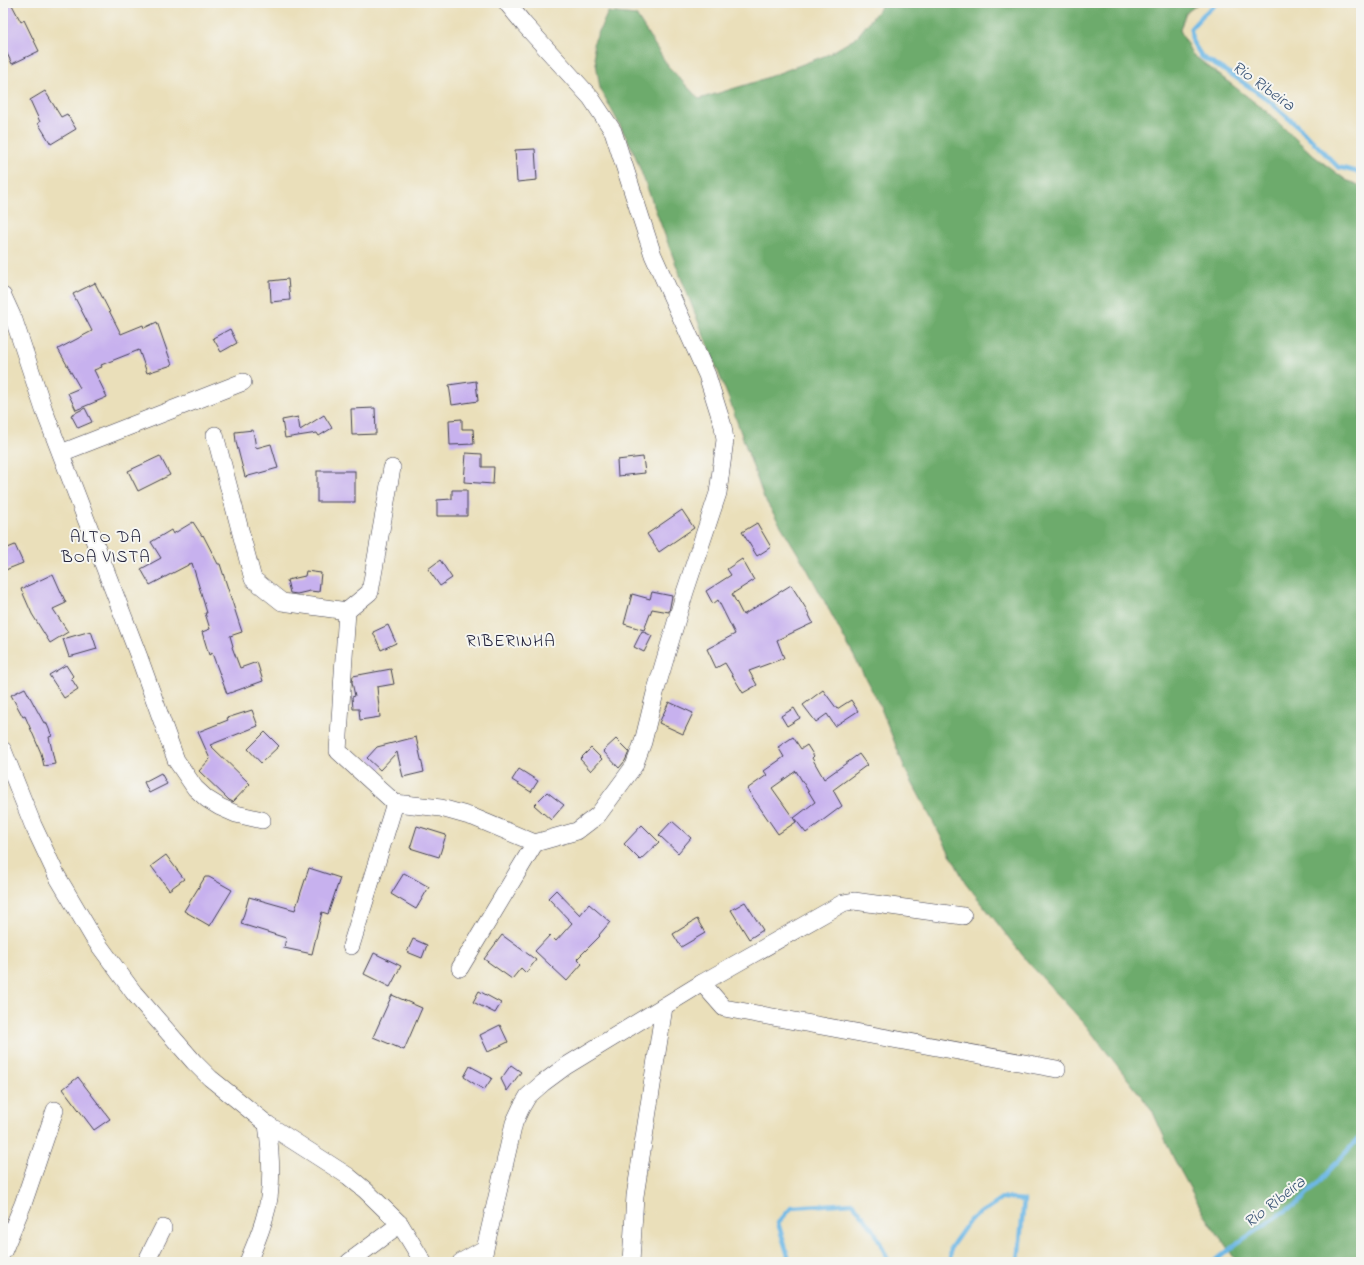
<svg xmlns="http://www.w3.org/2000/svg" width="1364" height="1265" font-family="'Indie Flower',sans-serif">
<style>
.forest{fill:#6dab6c;stroke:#486654}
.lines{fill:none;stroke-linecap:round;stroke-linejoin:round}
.stream{stroke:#6db8e6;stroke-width:4.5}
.building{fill:#c7b1ee}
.minor-casing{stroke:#403e4e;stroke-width:18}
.minor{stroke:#fff;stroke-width:17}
.labels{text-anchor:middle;stroke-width:4;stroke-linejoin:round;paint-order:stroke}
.water-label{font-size:17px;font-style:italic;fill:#3c5677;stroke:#f6f6f2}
.neighbourhood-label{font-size:17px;letter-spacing:1px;fill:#22223b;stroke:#f6f6f2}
</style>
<rect width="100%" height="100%" fill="#f6f6f2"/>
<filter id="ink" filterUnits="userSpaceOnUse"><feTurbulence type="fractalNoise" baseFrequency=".025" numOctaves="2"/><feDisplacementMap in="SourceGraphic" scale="8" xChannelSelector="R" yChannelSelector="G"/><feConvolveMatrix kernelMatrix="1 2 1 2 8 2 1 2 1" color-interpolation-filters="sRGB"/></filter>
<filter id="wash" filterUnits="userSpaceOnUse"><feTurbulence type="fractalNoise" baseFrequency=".012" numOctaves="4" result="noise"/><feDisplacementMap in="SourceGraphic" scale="16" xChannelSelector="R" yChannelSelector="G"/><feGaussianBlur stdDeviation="0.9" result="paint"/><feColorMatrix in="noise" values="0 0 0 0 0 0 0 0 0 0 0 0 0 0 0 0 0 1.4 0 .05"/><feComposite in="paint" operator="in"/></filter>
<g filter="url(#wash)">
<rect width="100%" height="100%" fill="#eadfba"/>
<polygon class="forest" points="884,3 1199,3 1186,13 1180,30 1192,54 1266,111 1314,156 1346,180 1361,186 1361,1262 1237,1262 1204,1214 1174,1159 1152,1110 1084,1023 1027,961 965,882 906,771 880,706 849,647 806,567 764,498 729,399 681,278 633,150 600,88 593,44 608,12 636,15 668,66 699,99 755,82 827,55 856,38"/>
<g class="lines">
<g class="stream">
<polyline points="1217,3 1203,15 1191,28 1192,41 1202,57 1232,75 1267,99 1303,131 1338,167 1357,172 1361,175"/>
<polyline points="790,1262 778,1223 792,1207 853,1203 875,1232 889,1262"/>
<polyline points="950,1262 951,1247 970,1220 1003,1198 1024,1200 1018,1262"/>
<polyline points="1214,1262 1236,1244 1302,1200 1361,1136"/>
</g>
</g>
<g id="blocks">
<g class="building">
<polygon points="3,3 11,3 21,22 24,20 39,51 12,64 3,45"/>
<polygon points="45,91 61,117 67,114 76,129 51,144 38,123 40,122 30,100"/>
<polygon points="535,149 537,180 517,182 515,150"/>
<polygon points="288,279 290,300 271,302 270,281"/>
<polygon points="95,283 121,334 143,325 144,328 157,322 172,365 147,373 139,350 101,365 102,367 94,370 107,397 76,410 68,393 80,388 58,349 92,331 73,294"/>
<polygon points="230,329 237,343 221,352 213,338"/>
<polygon points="476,381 478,401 452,405 449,385"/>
<polygon points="85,408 92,422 78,428 71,415"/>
<polygon points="375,408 376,434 352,435 351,409"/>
<polygon points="324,415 332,428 319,436 317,433 285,438 282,420 298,417 300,430"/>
<polygon points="462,419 462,429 473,429 474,444 450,445 449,420"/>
<polygon points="253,430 256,448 271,444 278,468 245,477 236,442 235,432"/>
<polygon points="466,453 482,454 482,467 494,467 493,484 464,482"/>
<polygon points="160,456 170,475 138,491 128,471"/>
<polygon points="643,457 645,473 618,476 617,460"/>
<rect x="317" y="471" width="38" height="31"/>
<polygon points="452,490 467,490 467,516 437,516 437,500 452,499"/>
<polygon points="682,510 694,528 659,552 647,534"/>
<polygon points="193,522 202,536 203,535 218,564 220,564 242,632 230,636 233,646 232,647 240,668 257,662 263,681 227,694 212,653 209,655 202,632 210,629 205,613 207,613 192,563 150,585 141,569 161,558 151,542 171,530 173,534"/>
<polygon points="757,523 771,547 757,556 742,532"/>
<polygon points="15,545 23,563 3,571 3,550"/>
<polygon points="742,559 754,580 732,594 743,615 791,585 805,607 813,623 777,640 784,658 749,671 757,685 743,693 725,663 716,668 707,649 735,634 718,600 713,604 706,591 731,575 727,569"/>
<polygon points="440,560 452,578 440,586 428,569"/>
<polygon points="306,571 321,573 319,592 310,591 297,594 290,593 287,580 305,576"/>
<polygon points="53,574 66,603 53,609 68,632 50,643 32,614 21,589"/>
<polygon points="652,592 672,596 669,612 652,609 644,630 624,624 632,594 650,599"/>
<polygon points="388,625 396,643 381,650 373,632"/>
<polygon points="91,631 97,649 69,657 63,639"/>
<polygon points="642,631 652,636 644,652 634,647"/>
<polygon points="66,665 73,676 71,678 78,689 64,698 49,675"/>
<polygon points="391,669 394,684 377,687 380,717 360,720 359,709 353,709 352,697 355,696 352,682 353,676"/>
<polygon points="25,688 44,723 46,722 52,736 49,737 55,764 44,766 41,753 25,716 23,717 11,695"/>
<polygon points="823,690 837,709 851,700 858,711 835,726 827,714 816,722 803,705"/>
<polygon points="669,702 693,713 683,734 659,723"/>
<polygon points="794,708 800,718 787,726 781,716"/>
<polygon points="252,710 258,726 210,745 250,784 233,802 229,800 199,771 210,759 198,732 228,720 227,718"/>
<polygon points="265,732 279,746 261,763 248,749"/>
<polygon points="416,737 424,772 403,777 397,752 380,770 367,758 377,747"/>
<polygon points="793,737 801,749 807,745 814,756 812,758 824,779 859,754 867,765 833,790 842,806 806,833 794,818 815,802 796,771 772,788 796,822 778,834 747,789 767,775 764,771 784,757 778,747"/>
<polygon points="616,739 629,752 625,761 619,768 603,751"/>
<polygon points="591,748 602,759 591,771 580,759"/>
<polygon points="519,769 538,781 531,792 512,780"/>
<polygon points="161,773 167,784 149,793 144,782"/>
<polygon points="547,792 564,805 551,820 534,805"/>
<polygon points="672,821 691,838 678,853 659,835"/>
<polygon points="642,825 659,842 640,860 624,844"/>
<polygon points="417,826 446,835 439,857 410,848"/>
<polygon points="166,855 184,879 169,890 151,866"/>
<polygon points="309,868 340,878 328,914 322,912 312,954 284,948 286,938 241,924 249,897 295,910"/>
<polygon points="404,873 429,887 416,909 391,894"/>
<polygon points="205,877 209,877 232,890 210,926 184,911"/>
<polygon points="556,890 580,915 589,904 610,922 599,935 600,936 577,959 582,964 567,981 535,951 550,935 556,941 572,923 548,898"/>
<polygon points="745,902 763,930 749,939 731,910"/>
<polygon points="697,919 705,933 681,947 673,934"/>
<polygon points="502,935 536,960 526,973 521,968 512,979 484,959"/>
<polygon points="413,939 427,945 422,958 407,952"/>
<polygon points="374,953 401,966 390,987 364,974"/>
<polygon points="479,991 501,1003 495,1013 473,1002"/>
<polygon points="392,995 422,1008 404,1050 373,1037"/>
<polygon points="500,1025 508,1042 488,1052 480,1035"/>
<polygon points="511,1065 521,1072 507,1091 501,1079"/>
<polygon points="470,1066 492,1078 484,1090 464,1077"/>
<polygon points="78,1077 110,1119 94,1130 63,1089"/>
</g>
</g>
</g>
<g filter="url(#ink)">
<use href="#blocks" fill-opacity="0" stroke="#403e4e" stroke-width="1"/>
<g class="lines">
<defs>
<g id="minor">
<polyline points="3,296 14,320 44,410 139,657 176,760 195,788 207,799 220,807 236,814 262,820"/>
<polyline points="215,435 253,579 282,602 347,611 338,751 395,803 441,808 473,817 535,843 577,831 598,815 634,766 643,742 655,693 685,592 718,493 725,440 723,426 707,375 653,255 613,131 591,98 524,24 507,3"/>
<polyline points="61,453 243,382"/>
<polyline points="347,611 370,592 392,468"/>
<polyline points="3,750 33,825 57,876 93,937 134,993 194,1062 210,1078 267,1124 348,1176 365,1190 400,1224 423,1262"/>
<polyline points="351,946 395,803"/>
<polyline points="460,968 535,843"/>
<polyline points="702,983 724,1008 1057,1069"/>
<polyline points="3,1252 23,1204 55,1110"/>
<polyline points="146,1262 163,1228"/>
<path d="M248,1262c6,-15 13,-30 17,-46 9,-28 6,-63 2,-92"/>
<polyline points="349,1262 400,1224"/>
<polyline points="461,1262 484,1249"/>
<polyline points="482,1262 514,1123 521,1108 528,1096 543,1083 566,1066 702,983 843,903 854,901 963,916"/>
<polyline points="631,1262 635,1196 664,1007"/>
</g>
</defs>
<use href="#minor" class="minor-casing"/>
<use href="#minor" class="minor"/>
</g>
</g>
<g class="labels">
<g class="water-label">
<text transform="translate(1264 85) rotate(36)" y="6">Rio Ribeira</text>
<text transform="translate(1274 1201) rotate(-38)" y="6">Rio Ribeira</text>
</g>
<g class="neighbourhood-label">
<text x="106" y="542">ALTO DA<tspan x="106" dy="20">BOA VISTA</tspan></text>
<text x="511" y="646">RIBERINHA</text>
</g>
</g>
<rect width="1364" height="1265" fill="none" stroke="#f6f6f2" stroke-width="16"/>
</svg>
